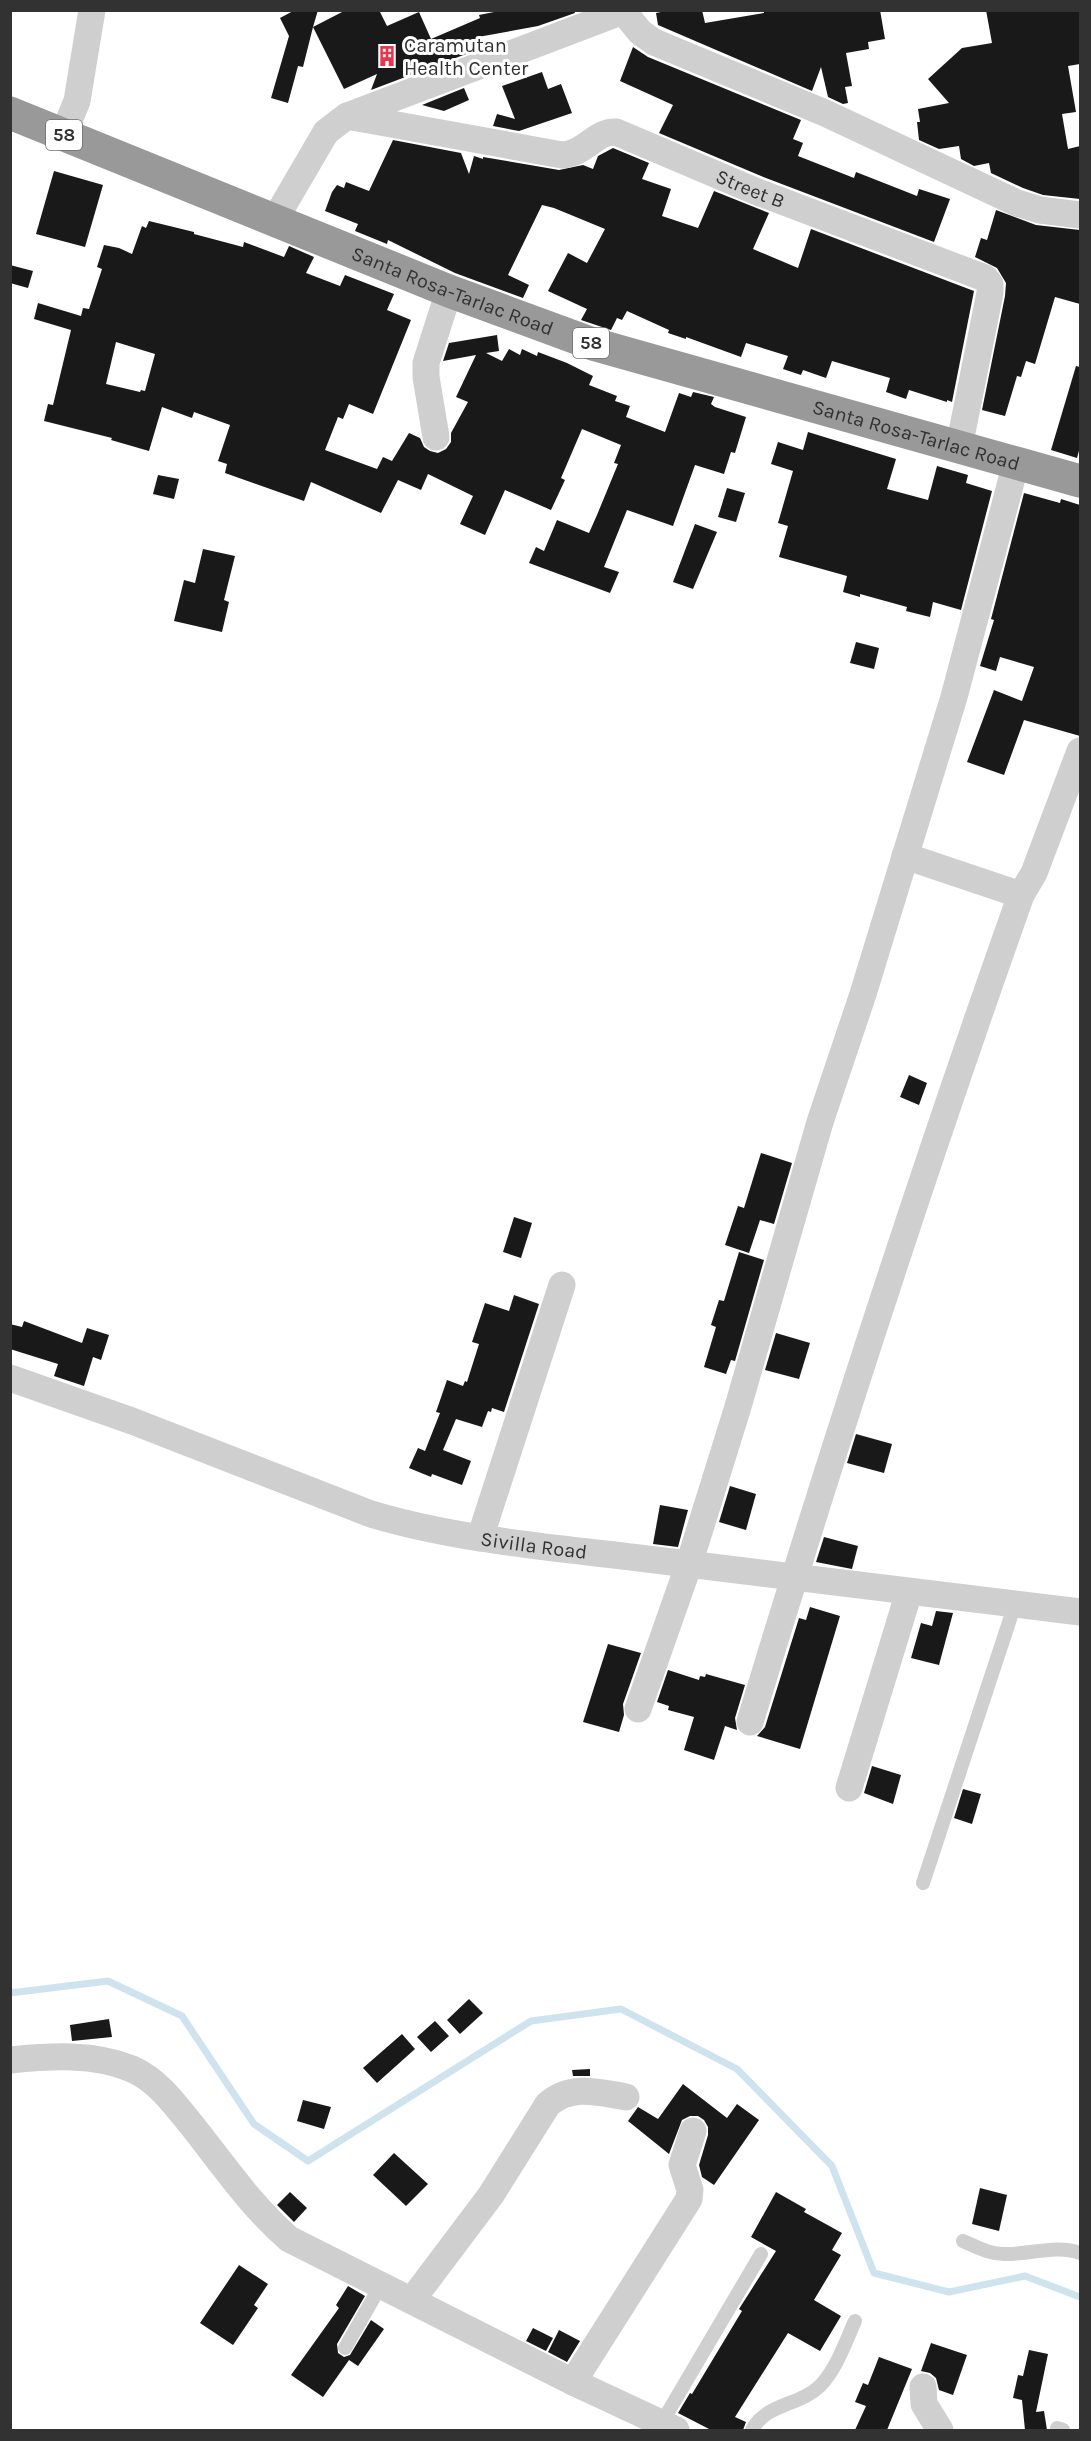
<svg xmlns="http://www.w3.org/2000/svg" width="1091" height="2441" font-family="Karla,sans-serif">
<style>
.lines{fill:none;stroke-linecap:round;stroke-linejoin:round}
.stream{stroke:#cee3ee;stroke-width:7}
.building{fill:#191919;fill-rule:evenodd}
.lane{stroke:#cfcfcf;stroke-width:14}
.street{stroke:#cfcfcf;stroke-width:27}
.highway{stroke:#999;stroke-width:33}
.labels{text-anchor:middle;stroke-width:6;stroke-linejoin:round;paint-order:stroke}
.shield{fill:#fff;stroke:#707070;stroke-width:1.5}
.shield-label{font-size:18px;font-weight:bold;fill:#323232}
.poi-label{font-size:20px;fill:#323232;stroke:#fff;text-anchor:start}
.street-label{font-size:20px;fill:#323232;stroke:#fff}
</style>
<rect width="100%" height="100%" fill="#fff"/>
<g class="lines">
<polyline class="stream" points="10,1993 108,1981 182,2016 254,2124 308,2161 531,2021 621,2009 737,2069 832,2166 874,2273 949,2292 1025,2276 1080,2297"/>
</g>
<g class="building">
<polygon points="295,10 318,10 313,27 346,10 379,10 387,26 419,12 431,39 480,18 479,15 504,10 574,10 575,13 538,26 478,37 482,48 371,90 377,74 344,89 313,27 303,67 298,66 288,103 271,98 289,36 280,18"/>
<polygon points="671,10 702,10 705,23 764,13 764,10 880,10 885,39 868,42 869,49 846,53 852,86 845,87 848,103 843,104 828,97 821,67 812,91 658,25 656,13"/>
<polygon points="986,10 1080,10 1080,64 1068,66 1076,112 1062,114 1068,149 1080,146 1080,199 1043,195 1023,188 991,173 989,163 974,166 961,159 959,146 939,149 919,140 917,122 920,122 918,109 949,103 928,79 962,48 992,43"/>
<polygon points="633,47 648,57 801,120 793,139 803,143 798,156 854,178 856,172 917,196 919,189 950,199 934,242 761,176 659,133 673,105 620,81"/>
<polygon points="542,72 548,89 561,84 572,113 519,131 493,126 497,114 515,119 502,86"/>
<polygon points="464,88 469,100 444,111 422,105"/>
<polygon points="393,140 461,153 469,174 474,156 483,159 483,157 559,170 583,165 593,169 598,156 613,148 649,163 642,179 671,189 662,216 698,228 714,191 769,213 753,249 798,268 811,229 974,291 952,402 947,400 947,402 909,390 906,399 886,392 890,378 832,361 826,378 803,370 801,375 783,369 788,356 746,343 741,357 686,337 686,339 668,333 669,330 627,311 622,320 617,318 611,330 581,320 587,309 548,291 568,253 587,263 605,229 554,208 542,205 508,275 529,285 523,298 455,273 388,240 387,244 355,231 358,224 325,211 332,192 337,185 344,188 346,182 369,191"/>
<polygon points="54,171 103,185 85,247 36,234"/>
<polygon points="996,210 1036,225 1080,230 1080,304 1055,297 1035,364 1026,361 1021,377 1017,376 1005,416 982,410 1005,296 1006,283 997,268 975,257 981,238 987,240"/>
<path d="M149,221l45,11v2l49,13 1,-5 40,15 5,-11 25,11 -8,16 34,13 5,-11 49,19 -7,16 24,10 -38,94 -24,-10 -6,15 -5,-2 -13,33 52,19 6,-12 9,4 17,-28 11,5 4,9 6,4 8,2 8,-4 5,-7v-9l17,-31 -12,-5 20,-42 -33,6 6,-18 48,-8 2,16 -13,2 16,8 7,-12 11,6 2,-6 15,7 1,-4 29,11 26,13 -4,9 28,11 -2,5 15,5 -4,11 39,15 14,-39 12,4 2,-5 21,5 -3,7 4,3 31,10 -11,36 -4,-1 -7,22 -29,-9 -22,61 -46,-16 -23,57 15,5 -9,21 -81,-30 7,-16 8,4 13,-31 32,13 8,-18 21,-51 -4,-1 7,-18 -39,-16 -21,49 4,2 -14,30 -46,-20 -20,45 -25,-11 13,-28 -45,-22 -7,16 -23,-10 -17,33 -70,-31 -7,19 -79,-28 2,-9 -9,-3 12,-36 -36,-13 -2,6 -30,-11 -13,44 -38,-11 1,-2 -68,-17 4,-17 5,1 18,-75 -37,-11 4,-16 43,13 2,-8 6,1 13,-40 -5,-2 7,-22 15,3 13,6 10,-28 4,2zM116,342l39,12 -10,37 -4,-1 -1,2 -34,-8z"/>
<polygon points="10,265 33,271 28,288 10,283"/>
<polygon points="1076,366 1080,367 1080,447 1077,458 1051,450"/>
<polygon points="808,432 896,459 887,489 928,500 937,466 968,475 966,483 992,491 961,610 933,602 930,617 906,611 907,607 860,594 860,597 843,592 847,576 779,557 788,526 778,523 793,471 771,464 778,442 803,450"/>
<polygon points="158,475 179,479 174,499 153,494"/>
<polygon points="727,488 745,493 736,522 718,517"/>
<polygon points="1024,493 1060,503 1061,499 1080,505 1080,736 1024,720 1004,775 967,762 994,690 1022,701 1034,667 1000,657 996,671 980,666 994,620 991,619"/>
<polygon points="695,524 717,532 693,589 673,582"/>
<polygon points="203,549 235,556 224,600 229,602 222,632 174,621 184,580 195,583"/>
<polygon points="856,642 879,648 874,669 850,663"/>
<polygon points="909,1075 927,1083 919,1105 900,1097"/>
<polygon points="761,1153 792,1163 774,1224 760,1220 749,1253 725,1245 738,1206 744,1208"/>
<polygon points="514,1217 532,1223 521,1258 503,1252"/>
<polygon points="739,1252 764,1260 735,1361 731,1360 726,1374 704,1367 716,1327 711,1325 719,1300 724,1301"/>
<polygon points="514,1295 539,1304 504,1412 492,1408 491,1412 488,1411 482,1427 456,1419 443,1450 471,1461 462,1485 432,1474 431,1477 409,1468 418,1448 425,1451 440,1413 436,1412 447,1380 463,1386 465,1381 467,1382 479,1344 472,1342 485,1303 509,1311"/>
<polygon points="24,1321 82,1343 87,1328 109,1335 101,1360 93,1357 84,1386 54,1376 58,1364 10,1349 10,1324 22,1327"/>
<polygon points="776,1333 810,1343 799,1379 765,1370"/>
<polygon points="856,1434 892,1444 884,1473 847,1463"/>
<polygon points="730,1486 756,1494 746,1530 719,1522"/>
<polygon points="660,1505 688,1510 678,1547 653,1544"/>
<polygon points="824,1537 858,1546 852,1569 816,1562"/>
<polygon points="810,1607 840,1616 800,1749 757,1736 765,1727 799,1618 806,1620"/>
<polygon points="936,1611 953,1613 939,1665 911,1658 921,1623 932,1626"/>
<polygon points="608,1644 641,1653 623,1704 624,1715 619,1732 583,1722"/>
<polygon points="668,1670 699,1680 700,1676 705,1677 706,1674 745,1685 735,1718 737,1730 725,1726 714,1760 684,1750 694,1717 668,1710 669,1706 657,1702"/>
<polygon points="872,1766 901,1775 893,1804 864,1793"/>
<polygon points="963,1789 981,1794 972,1824 954,1818"/>
<polygon points="469,1999 483,2013 460,2034 447,2020"/>
<polygon points="109,2019 112,2037 72,2041 70,2025"/>
<polygon points="435,2021 449,2036 431,2052 417,2037"/>
<polygon points="402,2034 415,2049 377,2083 363,2068"/>
<polygon points="590,2069 590,2076 573,2076 572,2070"/>
<polygon points="683,2084 727,2118 737,2104 759,2120 714,2185 702,2177 699,2165 708,2135 708,2127 704,2120 698,2116 690,2116 682,2120 669,2154 628,2121 638,2107 658,2119"/>
<polygon points="303,2100 331,2107 324,2129 297,2121"/>
<polygon points="394,2153 428,2184 406,2206 373,2175"/>
<polygon points="980,2188 1007,2195 999,2231 972,2224"/>
<polygon points="290,2192 307,2208 294,2222 277,2205"/>
<polygon points="776,2192 806,2209 804,2212 842,2233 832,2250 841,2255 814,2300 841,2316 820,2351 788,2333 735,2417 746,2422 743,2430 711,2430 678,2413 690,2393 692,2394 742,2311 739,2309 776,2251 751,2237"/>
<polygon points="239,2265 268,2284 254,2305 258,2308 233,2345 200,2323"/>
<polygon points="348,2286 365,2296 337,2344 338,2353 344,2357 350,2355 371,2320 384,2329 358,2366 349,2360 323,2397 291,2375 339,2308 336,2305"/>
<polygon points="533,2328 553,2338 546,2351 526,2341"/>
<polygon points="559,2330 580,2341 567,2362 548,2352"/>
<polygon points="931,2343 967,2355 953,2395 939,2390 936,2378 930,2373 921,2371"/>
<polygon points="1029,2350 1048,2354 1036,2412 1044,2411 1047,2430 1025,2430 1022,2400 1013,2398 1018,2375 1023,2376"/>
<polygon points="879,2357 912,2369 887,2430 855,2430 866,2406 855,2402 863,2383 868,2385"/>
</g>
<g class="lines">
<g class="lane">
<polyline points="923,1883 1015,1604"/>
<path d="M963,2241c14,6 26,13 41,13 24,1 53,-10 76,-1"/>
<polyline points="345,2348 381,2285"/>
<polyline points="661,2424 761,2254"/>
<polyline points="1057,2428 1063,2430"/>
<path d="M752,2430c14,-27 47,-24 68,-44 17,-18 25,-43 35,-65"/>
</g>
<g class="street">
<polyline points="623,11 640,32 654,42 825,113 1017,203 1040,210 1080,215"/>
<path id="s1" d="M347,116l215,39c25,-2 33,-24 54,-23l139,59 230,87 5,6v9l-31,154"/>
<polyline points="63,135 77,101 92,10"/>
<polyline points="274,221 326,132 347,116 626,10"/>
<polyline points="436,437 426,377 426,363 449,291"/>
<polyline points="905,856 1021,895 1034,873 1080,751"/>
<path id="s2" d="M10,1378l122,43 239,93c87,26 179,33 268,44 147,19 294,37 441,54"/>
<polyline points="480,1538 562,1285"/>
<polyline points="638,1709 689,1564 737,1410 820,1122 863,994 954,697 1016,463"/>
<path d="M750,1722c84,-277 174,-554 271,-827"/>
<polyline points="849,1788 909,1592"/>
<path d="M10,2060c40,-4 84,-7 122,9 27,12 44,37 62,59 30,38 58,79 95,111l284,143 103,48"/>
<path d="M412,2300l79,-105 57,-91c24,-20 49,-12 78,-7"/>
<polyline points="573,2382 689,2199 690,2190 682,2165 693,2131"/>
<polyline points="923,2387 924,2404 940,2430"/>
</g>
<path class="highway" id="s3" d="M10,113l439,178 144,53 487,137"/>
</g>
<defs>
<symbol id="building-bare" viewBox="-9 -9 18 18"><path d="M-4-6H4V6H1V3H-1V6H-4ZM-2.5-4.3h1.7v1.8h-1.7ZM.8-4.3h1.7v1.8H.8ZM-2.5-1h1.7V.8h-1.7ZM.8-1h1.7V.8H.8Z" fill="#e6374e" stroke="#fff" stroke-width="2.5" paint-order="stroke"/></symbol>
</defs>
<g fill-rule="evenodd">
<use href="#building-bare" x="372" y="41" width="30" height="30"/>
</g>
<g class="labels">
<g class="shield">
<rect x="46" y="120" width="36" height="30" rx="4.5"/>
<rect x="573" y="328" width="36" height="30" rx="4.5"/>
</g>
<g class="shield-label">
<text x="64" y="141">58</text>
<text x="591" y="349">58</text>
</g>
<g class="poi-label">
<text x="404" y="52">Caramutan<tspan x="404" dy="23">Health Center</tspan></text>
</g>
<g class="street-label">
<text dy="7" stroke="none"><textPath href="#s1" startOffset="424">Street B</textPath></text>
<text dy="7" stroke="none"><textPath href="#s3" startOffset="477">Santa Rosa-Tarlac Road</textPath></text>
<text dy="7" stroke="none"><textPath href="#s3" startOffset="963">Santa Rosa-Tarlac Road</textPath></text>
<text dy="7" stroke="none"><textPath href="#s2" startOffset="552">Sivilla Road</textPath></text>
</g>
</g>
<rect width="1091" height="2441" fill="none" stroke="#323232" stroke-width="24"/>
</svg>
